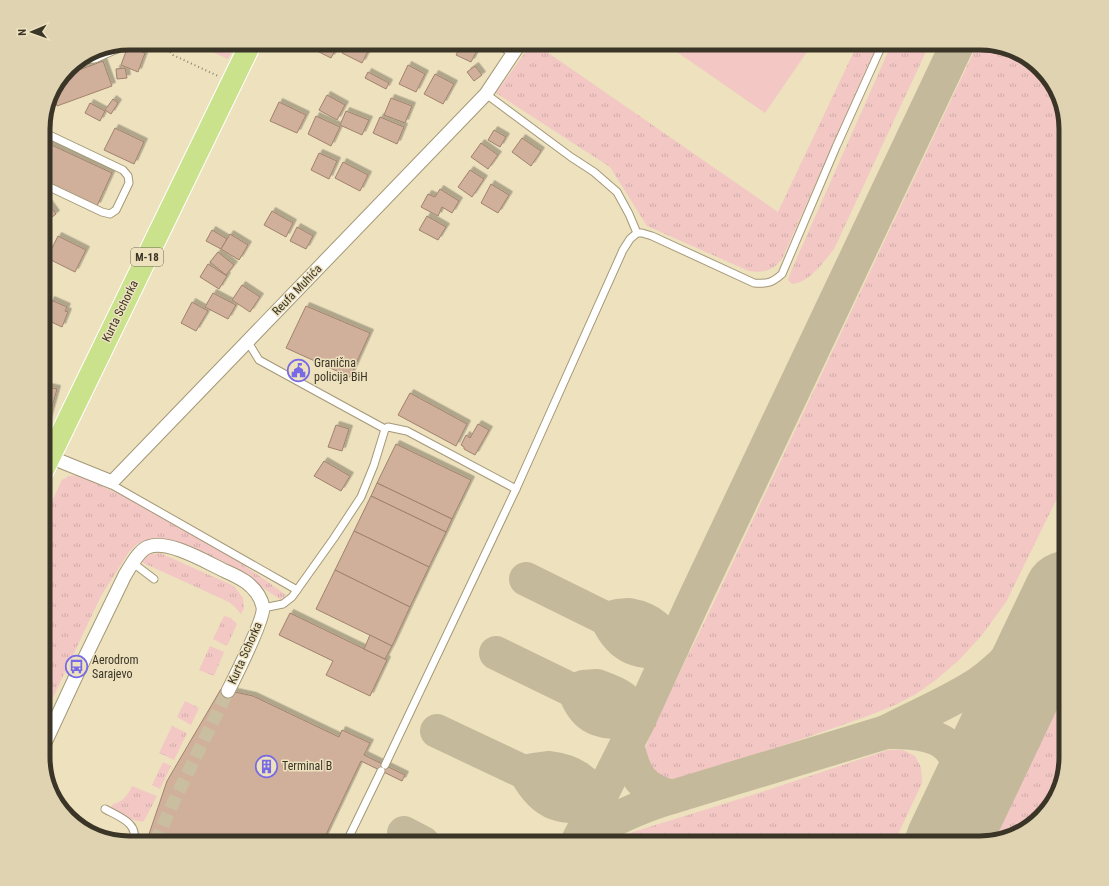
<svg xmlns="http://www.w3.org/2000/svg" width="1109" height="886" font-family="'Roboto Condensed',sans-serif">
<style>
.grass{fill:url(#grass-tufts)}
.pitch{fill:#f2c7c4}
.lines{fill:none;stroke-linecap:round;stroke-linejoin:round}
.taxiway{stroke:#c4ba9b;stroke-width:34}
.runway{stroke:#c4ba9b;stroke-width:84}
.building{fill:#d0b09a;stroke:#a0826d;filter:url(#shadow)}
.street-tunnel{stroke:#c9bfa0;stroke-width:13;stroke-dasharray:13 6;stroke-linecap:butt}
.lane-casing{stroke:#a49877;stroke-width:9}
.street-casing{stroke:#a49877;stroke-width:15}
.primary-casing{stroke:#fff;stroke-width:23}
.path{stroke:#8d856d;stroke-width:2;stroke-dasharray:1 3;stroke-linecap:butt}
.lane{stroke:#fff;stroke-width:7}
.street{stroke:#fff;stroke-width:13}
.primary{stroke:#cbe28d;stroke-width:21}
.labels{text-anchor:middle;stroke-width:3;stroke-linejoin:round;paint-order:stroke}
.shield{fill:#ede1be;stroke:#706954;stroke-width:1}
.shield-label{font-size:11px;font-weight:bold;fill:#3a3527}
.street-label{font-size:12px;fill:#3a3527;stroke:#ede1be}
.poi-label{font-size:12px;fill:#3a3527;stroke:#ede1be;text-anchor:start}
.rim{fill:none;stroke:#3a3527;stroke-width:5}
</style>
<defs>
<pattern id="grass-tufts" width="24" height="20" patternUnits="userSpaceOnUse"><rect width="24" height="20" fill="#f2c7c4"/><path d="M3 7l-1-3M5 7V3M7 7l1-3M15 17l-1-3M17 17v-4M19 17l1-3" fill="none" stroke="#d0aca8"/></pattern>
<filter id="shadow"><feDropShadow dx="3.5" dy="-3.5" stdDeviation="0" flood-color="#0004"/></filter>
</defs>
<rect width="100%" height="100%" fill="#ede1be"/>
<g class="grass">
<polygon points="193,43 236,43 228,59"/>
<path d="M532,43h2l244,169 80,-169h20l-96,216c-10,12 -17,14 -33,12l-102,-45 -37,-59 -114,-74z"/>
<path d="M892,43h38l-96,206c-11,13 -23,33 -42,35l-4,-4 4,-11z"/>
<polygon points="978,43 1013,49 1037,64 1057,91 1066,129 1066,480 1006,602 982,635 959,660 937,679 916,694 895,705 865,717 681,781 665,781 656,776 649,769 645,758 646,747 653,727 707,617"/>
<path d="M69,476c3,0 6,-1 9,0 8,1 20,9 28,12 64,28 124,66 180,107l-5,5 -52,-35 -65,-26h-15l-12,5 -8,8 -28,44 -55,116 -3,-1v-190l19,-41z"/>
<path d="M160,553l74,33 9,12 1,10 -3,6 -6,-7 -6,-5 -90,-41c6,-7 13,-7 21,-8z"/>
<polygon points="224,616 231,618 237,624 227,646 213,639"/>
<polygon points="210,646 224,652 214,676 199,670"/>
<polygon points="1066,671 1066,758 1061,785 1045,814 1018,834 984,842"/>
<polygon points="185,701 199,708 191,725 177,717"/>
<polygon points="172,726 187,733 174,760 159,753"/>
<polygon points="888,750 903,750 915,756 921,767 922,783 894,843 611,843 633,832 762,792"/>
<polygon points="163,762 171,766 160,789 152,785"/>
<path d="M132,786l25,10 -13,25c-12,2 -23,-8 -33,-13l2,-4c10,-2 15,-9 19,-18z"/>
</g>
<polygon class="pitch" points="664,43 813,43 765,113"/>
<g class="lines">
<g class="taxiway">
<polyline points="526,579 607,619"/>
<path d="M629,615c22,4 32,14 43,33 -31,9 -52,0 -65,-29l11,-3z"/>
<polyline points="496,653 574,691"/>
<path d="M597,686c25,9 29,11 42,34 -16,4 -43,4 -54,-10 -5,-5 -8,-13 -11,-19l9,-4z"/>
<polyline points="437,731 526,773"/>
<path d="M627,744c7,30 13,45 45,53l214,-65"/>
<path d="M548,768c25,3 39,12 50,34 -34,10 -55,3 -72,-29l7,-3z"/>
<polyline points="404,833 423,843"/>
<path d="M951,835c3,-14 7,-29 9,-43 6,-54 -30,-61 -74,-60 30,-16 63,-29 92,-48 35,-24 63,-64 88,-97"/>
<path d="M579,840c29,-19 59,-33 93,-43"/>
<polyline points="577,843 639,720 694,600 958,43"/>
</g>
<polyline class="runway" points="947,843 1066,593"/>
</g>
<g class="building">
<polygon points="316,43 339,43 331,58 313,49"/>
<polygon points="347,43 364,43 370,47 362,63 342,53"/>
<polygon points="414,43 432,43 427,51"/>
<polygon points="462,43 481,43 471,62 456,55"/>
<polygon points="128,46 145,53 138,72 121,65"/>
<polygon points="103,61 112,86 57,106 52,91 63,76"/>
<polygon points="408,65 425,74 416,92 399,84"/>
<polygon points="475,66 482,75 474,81 467,72"/>
<polygon points="125,68 127,78 117,79 116,69"/>
<polygon points="368,72 389,83 386,89 365,78"/>
<polygon points="435,74 454,84 443,104 424,94"/>
<polygon points="327,95 345,105 337,120 319,110"/>
<polygon points="391,98 412,106 405,123 384,115"/>
<polygon points="113,99 118,103 111,114 105,110"/>
<polygon points="279,102 306,115 297,133 270,121"/>
<polygon points="90,103 105,111 100,121 85,113"/>
<polygon points="346,111 369,120 362,135 340,125"/>
<polygon points="316,116 340,127 331,146 308,134"/>
<polygon points="380,117 404,127 397,144 373,133"/>
<polygon points="115,128 144,142 134,164 104,150"/>
<polygon points="494,130 506,137 500,147 488,140"/>
<polygon points="522,138 541,151 531,166 512,152"/>
<polygon points="43,141 112,173 97,206 43,180"/>
<polygon points="481,143 498,155 488,169 471,157"/>
<polygon points="319,153 337,161 329,179 311,170"/>
<polygon points="343,162 368,175 360,191 335,178"/>
<polygon points="470,170 484,179 472,197 458,187"/>
<polygon points="491,184 509,195 498,213 481,203"/>
<polygon points="440,189 459,201 452,213 442,207 438,216 421,207 428,194 435,197"/>
<polygon points="43,196 56,214 43,224"/>
<polygon points="272,211 293,223 286,237 264,225"/>
<polygon points="427,216 446,227 438,240 419,230"/>
<polygon points="297,227 313,236 306,249 290,241"/>
<polygon points="212,230 227,239 221,249 206,241"/>
<polygon points="230,234 248,245 239,260 221,249"/>
<polygon points="58,236 86,250 75,272 47,258"/>
<polygon points="218,252 234,265 226,275 210,262"/>
<polygon points="208,264 227,276 219,289 200,277"/>
<polygon points="242,285 260,297 250,312 232,300"/>
<polygon points="213,293 236,305 228,319 205,307"/>
<polygon points="51,300 67,307 65,311 68,312 62,327 43,318"/>
<polygon points="192,302 208,311 196,331 181,323"/>
<polygon points="306,306 370,333 350,377 286,348"/>
<polygon points="43,386 57,389 47,425 43,424"/>
<polygon points="410,393 467,424 456,446 398,415"/>
<polygon points="478,424 489,430 475,455 464,449 464,447 461,445 466,435 470,438"/>
<polygon points="336,425 349,429 342,451 328,447"/>
<polygon points="396,444 471,480 452,519 377,483"/>
<polygon points="324,461 350,476 341,491 314,476"/>
<polygon points="377,483 452,519 446,532 371,496"/>
<polygon points="371,496 446,532 429,567 354,531"/>
<polygon points="354,531 429,567 410,607 335,570"/>
<polygon points="335,570 410,607 392,646 316,609"/>
<polygon points="290,613 387,660 370,696 326,675 333,661 279,635"/>
<polygon points="370,635 392,646 385,659 364,649"/>
<polygon points="221,689 253,696 339,737 342,730 370,743 364,755 405,775 402,781 361,761 322,843 146,843 167,781"/>
</g>
<g class="lines">
<polyline class="street-tunnel" points="155,843 173,803 228,691"/>
<defs>
<g id="lane">
<polyline points="494,43 513,53"/>
<polyline points="43,184 102,212 110,214 116,210 129,183 128,176 123,170 43,132"/>
<path d="M637,233h5l10,3 102,47c13,1 18,0 28,-9l54,-127 47,-104"/>
<polyline points="246,343 251,347 259,360 385,429"/>
<polyline points="112,482 114,486 297,590"/>
<polyline points="133,563 154,579"/>
<polyline points="263,608 283,604 292,597 334,538 361,497 374,465 385,429 388,427 407,431 516,489 623,250 630,239 637,233 629,214 617,192 594,172 571,157 486,94"/>
<polyline points="385,765 516,489"/>
<path d="M105,809c14,8 35,14 28,34"/>
<polyline points="346,843 381,771"/>
</g>
<g id="street">
<polyline points="83,57 94,56 119,45"/>
<polyline points="43,437 57,442"/>
<polyline points="50,457 112,482 486,94 520,43"/>
<path d="M43,747l34,-73 48,-99c5,-8 14,-25 23,-28 20,-8 58,15 77,24 7,3 15,7 21,11 8,6 15,15 17,25 2,11 -28,70 -35,84"/>
</g>
<polyline id="primary" points="43,471 251,43"/>
</defs>
<use href="#lane" class="lane-casing"/>
<use href="#street" class="street-casing"/>
<use href="#primary" class="primary-casing"/>
<polyline class="path" points="162,43 173,55 218,76"/>
<use href="#lane" class="lane"/>
<use href="#street" class="street"/>
<use href="#primary" class="primary"/>
</g>
<defs>
<symbol id="civic-ring" viewBox="-11 -11 22 22"><circle r="9.5" fill="#ede1be" stroke="#786ae5" stroke-width="1.5"/><path d="M-.6-6.5H3V-4.5H.6V-3L4-1V1h2V6H-6V1h2V-1L-.6-3ZM-1.2 2.5V6h2.4V2.5Z" fill="#786ae5"/></symbol>
<symbol id="bus-ring" viewBox="-11 -11 22 22"><circle r="9.5" fill="#ede1be" stroke="#786ae5" stroke-width="1.5"/><path d="M-5-6H5V4H4V6H2V4H-2V6H-4V4H-5ZM-3.5-4V0h7V-4ZM-3.5 1.2v1.5H-2V1.2ZM2 1.2v1.5H3.5V1.2Z" fill="#786ae5"/></symbol>
<symbol id="building-ring" viewBox="-11 -11 22 22"><circle r="9.5" fill="#ede1be" stroke="#786ae5" stroke-width="1.5"/><path d="M-4-6H4V6H1V3H-1V6H-4ZM-2.5-4.3h1.7v1.8h-1.7ZM.8-4.3h1.7v1.8H.8ZM-2.5-1h1.7V.8h-1.7ZM.8-1h1.7V.8H.8Z" fill="#786ae5"/></symbol>
</defs>
<g fill-rule="evenodd">
<use href="#civic-ring" x="286" y="358" width="25" height="25"/>
<use href="#bus-ring" x="64" y="654" width="25" height="25"/>
<use href="#building-ring" x="254" y="754" width="25" height="25"/>
</g>
<g class="labels">
<rect class="shield" x="131" y="248" width="32" height="18" rx="3"/>
<g class="shield-label">
<text x="147" y="261">M-18</text>
</g>
<g class="street-label">
<text transform="translate(297 290) rotate(-46)" y="4">Reufa Muhića</text>
<text transform="translate(120 311) rotate(-64)" y="4">Kurta Schorka</text>
<text transform="translate(245 653) rotate(-66)" y="4">Kurta Schorka</text>
</g>
<g class="poi-label">
<text x="314" y="367">Granična<tspan x="314" dy="14">policija BiH</tspan></text>
<text x="92" y="664">Aerodrom<tspan x="92" dy="14">Sarajevo</tspan></text>
<text x="282" y="770">Terminal B</text>
</g>
</g>
<path d="M0 0H1109V886H0ZM129 50H980A79 79 0 0 1 1059 129V757A79 79 0 0 1 980 836H129A79 79 0 0 1 50 757V129A79 79 0 0 1 129 50Z" fill="#dfd3b2" fill-rule="evenodd"/>
<path class="rim" d="M129 50H980A79 79 0 0 1 1059 129V757A79 79 0 0 1 980 836H129A79 79 0 0 1 50 757V129A79 79 0 0 1 129 50Z"/>
<g transform="translate(32 32) rotate(268)" stroke="#ede1be" stroke-width="3" paint-order="stroke">
<path d="M0-3L7 15L0 10L-7 15Z" fill="#3a3527"/>
<text y="-6" font-size="11" font-weight="bold" text-anchor="middle" fill="#3a3527">N</text>
</g>
</svg>
